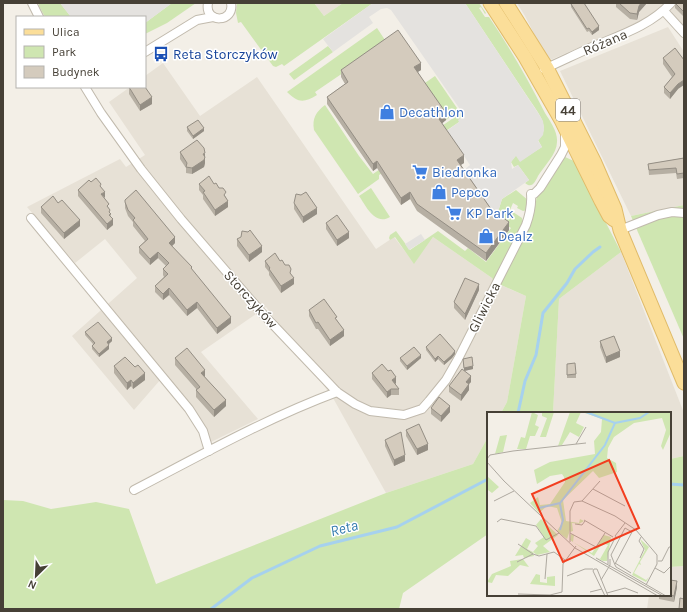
<svg xmlns="http://www.w3.org/2000/svg" width="687" height="612" font-family="Karla,sans-serif">
<style>
.residential{fill:#e7e1d6}
.green{fill:#cfe6b1}
.parking{fill:#e4e2df}
.lines{fill:none;stroke-linecap:round;stroke-linejoin:round}
.stream{stroke:#a6d1ee;stroke-width:3}
.minor-casing{stroke:#c1baad;stroke-width:10}
.primary-casing{stroke:#e0bb69;stroke-width:15}
.minor{stroke:#fff;stroke-width:8}
.primary{stroke:#fbde99;stroke-width:13}
.wall{fill:#b6afa3}
.shaded-wall{fill:#948e84}
.building{fill:#d4cbbd;stroke:#948e84}
.labels{text-anchor:middle;stroke-width:3;stroke-linejoin:round;paint-order:stroke}
.shield{fill:#fff;stroke:#7e7972;stroke-width:1}
.shield-label{font-size:13px;font-weight:bold;fill:#464036}
.street-label{font-size:14px;fill:#464036;stroke:#fff}
.transit-label{font-size:14px;fill:#164399;stroke:#fff;text-anchor:start}
.shop-label{font-size:14px;fill:#366cbe;stroke:#fff;text-anchor:start}
.water-label{font-size:15px;font-style:italic;fill:#337bae;stroke:#fff}
.inset-river{fill:none;stroke:#a6d1ee;stroke-width:2}
.inset-road{fill:none;stroke:#aea9a0;stroke-width:1}
.view{fill:#f23e1f;fill-opacity:0.15;stroke:#f23e1f;stroke-width:2}
.inset-edge{fill:none;stroke:#464036;stroke-width:2}
</style>
<rect width="100%" height="100%" fill="#f3efe7"/>
<g class="residential">
<polygon points="314,3 343,3 324,16"/>
<polygon points="517,3 669,3 654,15 548,61 525,16"/>
<polygon points="678,3 684,3 684,29 670,10"/>
<polygon points="668,27 684,52 684,205 631,216 560,71"/>
<polygon points="163,63 200,116 257,77 376,249 394,237 414,263 433,237 492,278 494,282 526,296 507,402 501,413 488,413 488,437 473,464 386,493 333,398 266,307 201,352 258,419 211,442 161,379 134,410 72,336 137,278 105,239 75,263 27,207 120,159 126,167 145,155 109,102 130,87 145,87 145,76"/>
<polygon points="621,252 684,413 684,456 670,459 670,413 553,413 559,299"/>
<polygon points="684,566 684,609 647,609 649,595 670,595 670,567"/>
</g>
<g class="green">
<polygon points="39,3 60,3 71,17 45,17 39,6"/>
<polygon points="172,3 196,3 167,23 145,34 145,23"/>
<polygon points="237,3 314,3 324,16 343,3 373,3 284,66 282,64 276,67 273,66 241,22 238,23 236,13"/>
<path d="M465,3h14l7,10 -1,1 -4,-7 -2,1 6,9h4c21,31 39,63 56,96 5,8 13,19 12,29 0,12 -13,24 -19,34 -3,6 -6,13 -13,7l4,-3 -11,-15 -4,2 -3,-5 5,-7 4,6 22,-14 -4,-7c13,-12 1,-26 -7,-38z"/>
<path d="M377,28l10,15 -72,49 2,3c-13,8 -19,8 -30,-3z"/>
<polygon points="328,46 333,52 294,80 289,74"/>
<polygon points="435,76 459,111 446,120 422,85"/>
<path d="M325,105l34,51 14,18 89,-62 3,4 -6,6 -69,47h-2l-9,6v4l-21,15 -44,-64c-2,-12 2,-18 11,-25z"/>
<polygon points="565,157 574,161 621,252 559,299 553,413 501,413 507,402 526,296 499,284 534,212 537,196"/>
<path d="M371,188l19,29c-15,9 -24,-11 -31,-21z"/>
<polygon points="516,190 529,201 527,210 523,211 517,208 518,206 513,203 510,210 522,218 523,222 494,282 492,278 433,237 414,264 395,237 390,240 389,238 390,235 396,231 410,250 438,231 465,251 468,248 486,262 511,228 496,218 502,199"/>
<polygon points="684,205 684,339 631,216"/>
<polygon points="488,437 488,534 403,593 399,609 3,609 3,500 23,501 51,509 96,502 129,509 156,584 386,493 473,464"/>
<polygon points="684,456 684,566 670,567 670,459"/>
</g>
<g class="parking">
<polygon points="60,3 172,3 145,23 145,17 71,17"/>
<polygon points="373,3 465,3 540,116 543,121 544,129 543,135 538,141 542,147 520,162 516,156 511,162 512,169 518,165 529,180 502,199 496,218 464,170 470,165 450,135 444,133 459,122 458,120 464,115 391,10 387,8 381,9 369,17 373,23 333,52 323,39"/>
<polygon points="421,234 425,240 409,250 405,244"/>
</g>
<g class="lines">
<g class="stream">
<polyline points="518,413 525,381 536,355 543,313 567,283 575,269 593,252 600,247"/>
<polyline points="670,484 684,485"/>
<polyline points="211,609 252,578 320,546 397,527 488,479"/>
</g>
<defs>
<g id="minor">
<polyline points="32,3 39,17"/>
<path d="M208,3c-4,21 27,20 23,0"/>
<polyline points="664,11 684,33"/>
<polyline points="145,52 197,20 213,17"/>
<path d="M544,69c16,-7 32,-15 48,-22 28,-12 58,-21 79,-44"/>
<path d="M85,87l16,26 40,56 40,50 81,94 75,79 18,12 15,7 34,4 18,-6 7,-8 17,-21 12,-21 68,-134c4,-11 6,-19 5,-31h3l6,-6 21,-33 4,-8v-13"/>
<polyline points="31,218 189,409 203,431 209,451"/>
<polyline points="620,230 658,215 672,212 684,213"/>
<path d="M134,490c67,-35 133,-72 203,-98"/>
</g>
<g id="primary">
<polyline points="490,3 525,57 561,120 601,201 609,216 614,220"/>
<polyline points="506,3 547,68 595,163 615,209 620,230 684,383"/>
</g>
</defs>
<use href="#minor" class="minor-casing"/>
<use href="#primary" class="primary-casing"/>
<use href="#minor" class="minor"/>
<use href="#primary" class="primary"/>
</g>
<g class="wall">
<polygon points="616,3 647,3 639,12 637,20 630,19 616,7"/>
<polygon points="675,3 684,3 684,17 675,8"/>
<polygon points="571,4 599,30 592,35 589,31 587,32 571,7"/>
<polygon points="663,58 684,60 678,89 670,99 664,93 664,87 672,77 663,64"/>
<polygon points="341,70 421,70 418,72 446,120 442,123 464,163 461,165 491,209 509,230 486,261 417,211 410,199 401,205 377,168 373,171 327,104 327,97 345,84 341,77"/>
<polygon points="129,87 152,104 140,111 129,94"/>
<polygon points="187,127 204,131 193,139 187,131"/>
<polygon points="180,152 205,156 205,163 204,167 192,174 186,173 186,168 180,159"/>
<polygon points="684,158 684,178 677,179 676,173 649,175 648,164"/>
<polygon points="91,182 101,188 104,198 109,209 113,225 107,230 78,196 78,190"/>
<polygon points="199,184 214,184 226,197 228,207 215,216 203,199 203,195 199,190"/>
<polygon points="125,200 175,243 172,246 192,270 231,323 217,334 197,308 187,316 169,295 163,300 155,292 155,286 164,277 163,275 163,269 166,266 158,258 150,265 139,253 139,247 145,241 133,226 133,222 128,216 125,208"/>
<polygon points="294,203 317,214 303,223 294,209"/>
<polygon points="41,207 80,226 64,239 41,213"/>
<polygon points="326,223 349,238 337,246 326,229"/>
<polygon points="237,239 262,252 249,262 237,246"/>
<polygon points="265,261 291,274 294,284 281,293 269,275 269,272 265,267"/>
<polygon points="479,290 465,320 454,308 454,302"/>
<polygon points="309,310 337,320 344,336 330,346 318,329 316,329 309,316"/>
<polygon points="85,332 112,341 108,344 109,349 99,357 92,349 92,346 93,344 85,335"/>
<polygon points="600,341 620,357 606,363 600,347"/>
<polygon points="426,347 455,354 452,358 444,365 438,359 435,362 426,350"/>
<polygon points="175,358 205,376 205,377 226,406 214,417 196,397 196,390 197,390 175,365"/>
<polygon points="400,358 421,358 407,370 400,361"/>
<polygon points="463,359 473,369 464,371 471,382 469,384 469,390 461,401 449,392 449,386 464,370"/>
<polygon points="567,364 576,374 576,378 567,378"/>
<polygon points="114,366 145,380 133,389 131,386 127,390 114,373"/>
<polygon points="372,373 396,383 395,384 399,389 399,395 391,395 387,398 372,379"/>
<polygon points="431,408 450,412 441,422 431,414"/>
<polygon points="406,430 428,450 417,455 406,436"/>
<polygon points="385,440 405,461 394,466 385,446"/>
<polygon points="677,587 674,602 659,599 659,595 670,595"/>
</g>
<g class="shaded-wall">
<polygon points="641,3 647,3 639,12 637,20 637,14 639,6"/>
<polygon points="599,26 599,30 592,35 592,32"/>
<polygon points="421,63 421,70 414,74 414,67"/>
<polygon points="684,80 684,85 678,89 670,99 670,93 678,84"/>
<polygon points="152,97 152,104 140,111 140,105"/>
<polygon points="446,113 446,120 439,126 439,119"/>
<polygon points="204,128 204,131 193,139 193,136"/>
<polygon points="205,153 205,163 204,167 192,174 192,168"/>
<polygon points="464,155 464,163 457,167 457,160"/>
<polygon points="377,161 377,168 373,171 373,164"/>
<polygon points="105,192 105,198 101,194"/>
<polygon points="410,192 410,199 401,205 401,198"/>
<polygon points="228,201 228,207 215,216 215,210"/>
<polygon points="317,208 317,214 303,223 303,217"/>
<polygon points="113,219 113,225 107,230 107,224"/>
<polygon points="80,220 80,226 64,239 64,233"/>
<polygon points="509,222 509,230 486,261 486,253"/>
<polygon points="349,232 349,238 337,246 337,240"/>
<polygon points="175,237 175,243 169,249 169,243"/>
<polygon points="262,246 262,252 249,262 249,255"/>
<polygon points="158,252 158,258 150,265 150,259"/>
<polygon points="294,278 294,284 281,293 281,286"/>
<polygon points="479,284 479,290 465,320 465,314"/>
<polygon points="169,288 169,295 163,300 163,294"/>
<polygon points="197,302 197,308 187,316 187,310"/>
<polygon points="231,317 231,323 217,334 217,328"/>
<polygon points="344,330 344,336 330,346 330,340"/>
<polygon points="112,338 112,341 107,346 107,342"/>
<polygon points="109,345 109,349 99,357 99,354"/>
<polygon points="455,351 455,354 452,358 444,365 444,362"/>
<polygon points="620,351 620,357 606,363 606,357"/>
<polygon points="421,355 421,358 407,370 407,366"/>
<polygon points="438,356 438,359 435,362 435,359"/>
<polygon points="473,366 473,369 464,371 464,368"/>
<polygon points="205,370 205,376 201,379 201,373"/>
<polygon points="145,373 145,380 133,389 133,383"/>
<polygon points="471,376 471,382 469,384 469,390 461,401 461,395 466,382"/>
<polygon points="396,377 396,383 392,387 392,380"/>
<polygon points="131,380 131,386 127,390 127,383"/>
<polygon points="391,389 391,395 387,398 387,392"/>
<polygon points="226,400 226,406 214,417 214,410"/>
<polygon points="450,406 450,412 441,422 441,416"/>
<polygon points="428,444 428,450 417,455 417,449"/>
<polygon points="405,455 405,461 394,466 394,460"/>
<polygon points="677,581 677,587 674,602 674,596"/>
</g>
<g class="building">
<polygon points="573,3 584,3 599,26 592,32 589,28 587,29 571,4"/>
<polygon points="619,3 641,3 639,6 637,14 630,13"/>
<polygon points="675,3 684,3 684,12"/>
<polygon points="398,30 421,63 414,67 446,113 439,119 464,155 457,160 491,209 509,222 486,253 417,204 410,192 401,198 377,161 373,164 327,97 348,82 341,70"/>
<polygon points="675,48 684,60 684,80 678,84 670,93 664,87 675,74 663,58"/>
<polygon points="129,87 145,87 152,97 140,105"/>
<polygon points="198,120 204,128 193,136 187,127"/>
<polygon points="197,140 204,148 205,153 203,154 205,157 204,160 192,168 186,167 187,163 180,152"/>
<polygon points="684,158 684,173 677,174 676,168 649,170 648,164"/>
<polygon points="209,176 214,184 216,183 219,188 223,188 226,192 224,195 228,201 215,210 203,192 205,191 199,184"/>
<polygon points="96,178 101,184 100,186 105,192 101,194 109,204 107,206 110,210 109,212 111,214 109,215 113,219 107,224 78,190 89,180 91,182"/>
<polygon points="136,190 175,237 169,243 192,267 191,268 231,317 217,328 197,302 187,310 169,288 163,294 155,286 168,274 163,269 169,263 158,252 150,259 139,247 148,239 133,220 135,218 128,210 125,202 125,200"/>
<polygon points="306,192 317,208 303,217 294,203 296,194 301,195"/>
<polygon points="53,196 58,203 62,200 80,220 64,233 41,207"/>
<polygon points="337,215 349,232 337,240 326,223"/>
<polygon points="250,230 262,246 249,255 237,239 241,237 242,231 248,232"/>
<polygon points="275,253 280,261 282,260 285,265 289,265 291,269 290,273 294,278 281,286 269,269 270,268 265,261"/>
<polygon points="465,278 479,284 465,314 454,302"/>
<polygon points="324,299 337,317 335,318 344,330 330,340 318,322 316,323 309,310"/>
<polygon points="98,322 112,338 107,342 109,345 99,354 92,346 95,343 85,332"/>
<polygon points="440,334 455,351 452,355 444,362 438,356 435,359 426,347"/>
<polygon points="614,336 620,351 606,357 600,341"/>
<polygon points="414,347 421,355 407,366 400,358"/>
<polygon points="187,348 205,370 201,373 226,400 214,410 196,390 200,387 175,358"/>
<polygon points="125,357 135,367 138,365 145,373 133,383 131,380 127,383 114,366"/>
<polygon points="472,357 473,366 464,368 463,359"/>
<polygon points="575,363 576,374 567,375 567,364"/>
<polygon points="382,364 388,371 391,370 396,377 392,380 399,389 391,389 387,392 372,373"/>
<polygon points="462,369 471,376 466,382 469,384 461,395 449,386"/>
<polygon points="439,397 450,406 441,416 431,408"/>
<polygon points="419,424 428,444 417,449 406,430"/>
<polygon points="401,432 405,455 394,460 385,440"/>
<polygon points="670,580 677,581 674,596 670,595"/>
<polygon points="680,598 684,599 684,609 679,609"/>
</g>
<defs>
<symbol id="bus-bare" viewBox="-9 -9 18 18"><path d="M-5-6H5V4H4V6H2V4H-2V6H-4V4H-5ZM-3.5-4V0h7V-4ZM-3.5 1.2v1.5H-2V1.2ZM2 1.2v1.5H3.5V1.2Z" fill="#1a4fb4" stroke="#fff" stroke-width="2.5" paint-order="stroke"/></symbol>
<symbol id="shop-bare" viewBox="-9 -9 18 18"><path d="M-5-2.5h2.3a2.7 3.5 0 0 1 5.4 0H5L5.5 6h-11ZM-1.5-2.5h3a1.5 2.3 0 0 0-3 0Z" fill="#3f7fe0" stroke="#fff" stroke-width="2.5" paint-order="stroke"/></symbol>
<symbol id="supermarket-bare" viewBox="-9 -9 18 18"><path d="M-6-5.5h2.5l.6 2H6L4.5 2H-2.5L-4.4-4H-6ZM-1.5 3.2a1.3 1.3 0 1 0 .1 0ZM3 3.2a1.3 1.3 0 1 0 .1 0Z" fill="#3f7fe0" stroke="#fff" stroke-width="2.5" paint-order="stroke"/></symbol>
</defs>
<g fill-rule="evenodd">
<use href="#bus-bare" x="150" y="43" width="22" height="22"/>
<use href="#shop-bare" x="376" y="101" width="22" height="22"/>
<use href="#supermarket-bare" x="409" y="161" width="22" height="22"/>
<use href="#shop-bare" x="428" y="181" width="22" height="22"/>
<use href="#supermarket-bare" x="443" y="202" width="22" height="22"/>
<use href="#shop-bare" x="475" y="225" width="22" height="22"/>
</g>
<g class="labels">
<rect class="shield" x="556" y="99" width="24" height="22" rx="3"/>
<g class="shield-label">
<text x="568" y="115">44</text>
</g>
<g class="street-label">
<text transform="translate(605 42) rotate(-23)" y="5">Różana</text>
<text transform="translate(251 299) rotate(48)" y="5">Storczyków</text>
<text transform="translate(484 307) rotate(-63)" y="5">Gliwicka</text>
</g>
<g class="transit-label">
<text x="173" y="59">Reta Storczyków</text>
</g>
<g class="shop-label">
<text x="399" y="117">Decathlon</text>
<text x="432" y="177">Biedronka</text>
<text x="451" y="197">Pepco</text>
<text x="466" y="218">KP Park</text>
<text x="498" y="241">Dealz</text>
</g>
<g class="water-label">
<text transform="translate(344 528) rotate(-14)" y="5">Reta</text>
</g>
</g>
<g transform="translate(487 412)">
<rect width="184" height="184" fill="#f3efe7"/>
<path d="M45,0l6,3 -3,10 4,2 -4,9h-5l-4,13h-9l4,-12 4,1zM55,0h12l-8,25h-6l7,-19 -5,-2zM83,0h11l-5,11 8,4 -5,10 -9,-5 -8,13 -4,1zM95,0h89v20l-8,18 -2,-4 5,-16 -4,-12 -28,5 -20,14 -6,11 -1,10 9,5 1,9 -18,6 -6,-7 -30,29 3,21 13,2 1,-4 4,2 -5,3 -7,-1 1,8 -3,1v-2l-3,9 -10,-8 5,-8 -5,-15 -10,-2 -8,7 -9,-10 8,-6 2,8 10,-1 15,-22 -1,-5 -2,-3 -12,2 -13,8 -3,-14 16,-8 45,-8 -1,-13 7,-9 1,-13zM20,23l-4,17 -8,2 5,-18zM0,64l12,11 -7,6 -4,-3zM54,107l17,16 -15,11 7,6 -13,3 -4,-3 1,4 -10,2 -1,-3 -8,1 11,-18 5,3 -4,8 6,3 5,-6 -3,-3 9,-6 -8,-12zM84,122l3,1 -1,7 19,11 12,-18 7,2 -4,24h-4l-8,-4 5,2 8,-14 -6,-2 -8,13 -24,-16zM153,127l9,8 -9,15 1,3 -2,-1 -5,9 12,7 3,-3 -3,5 -14,-7 13,-25zM36,147l6,8 -9,-2 -12,11 -12,-1 -4,8 -5,-1 5,-8 19,-8 -1,-5zM49,162l4,1v7l7,1v-6l8,-1v10l-25,-2z" fill="#cfe6b1"/>
<path class="inset-river" d="M99,0l29,11M52,96l21,-5 45,-58 10,-22 25,-5 9,-6M73,118l3,-10 -3,-16"/>
<path class="inset-road" d="M89,32l10,-17M0,47l3,-4 23,-4 73,-8M0,50l17,19 71,67 83,48M106,77l32,17M7,89l20,-10M95,89l18,-20M97,108l29,17M10,110l4,-3 35,7 10,14 13,-7M88,112l7,1 3,-4M83,121l26,14 9,-14M128,124l10,-13M83,130v-31l4,-9 8,-1 33,15 21,14 21,25v9l-11,21M31,132l15,10M109,146l67,38M153,146l4,-9 -5,-8 2,-4M171,149h4l7,-14h2M30,150l16,-8 6,2 15,-4 11,8M128,151l16,10M121,152v-12l8,-16M128,152l17,-32 -7,-4 -14,27 4,10 1,2 50,29M168,156l9,5 7,-7M80,164l18,-7h8M58,167l2,-25M114,168l9,-15v-6M103,180l12,-3M120,181l18,-5 13,5M31,182l32,1 12,-3 1,-28 13,-18M118,184l-12,-25 1,-2h3l11,27"/>
<path class="view" d="M122,48l30,68 -76,34 -31,-68z"/>
<rect width="184" height="184" class="inset-edge"/>
</g>
<rect width="687" height="612" fill="none" stroke="#464036" stroke-width="8"/>
<rect x="16" y="16" width="130" height="72" fill="#ffffff" stroke="#b5b3af"/>
<rect x="24" y="29" width="20" height="6" fill="#fbde99" stroke="#b5b3af"/>
<text x="52" y="36" font-size="12" fill="#464036">Ulica</text>
<rect x="24" y="46" width="20" height="12" fill="#cfe6b1" stroke="#b5b3af"/>
<text x="52" y="56" font-size="12" fill="#464036">Park</text>
<rect x="24" y="66" width="20" height="12" fill="#d4cbbd" stroke="#b5b3af"/>
<text x="52" y="76" font-size="12" fill="#464036">Budynek</text>
<g transform="translate(36 576) rotate(204)" stroke="#ffffff" stroke-width="3" paint-order="stroke">
<path d="M0-3L7 15L0 10L-7 15Z" fill="#464036"/>
<text y="-6" font-size="11" font-weight="bold" text-anchor="middle" fill="#464036">N</text>
</g>
</svg>
